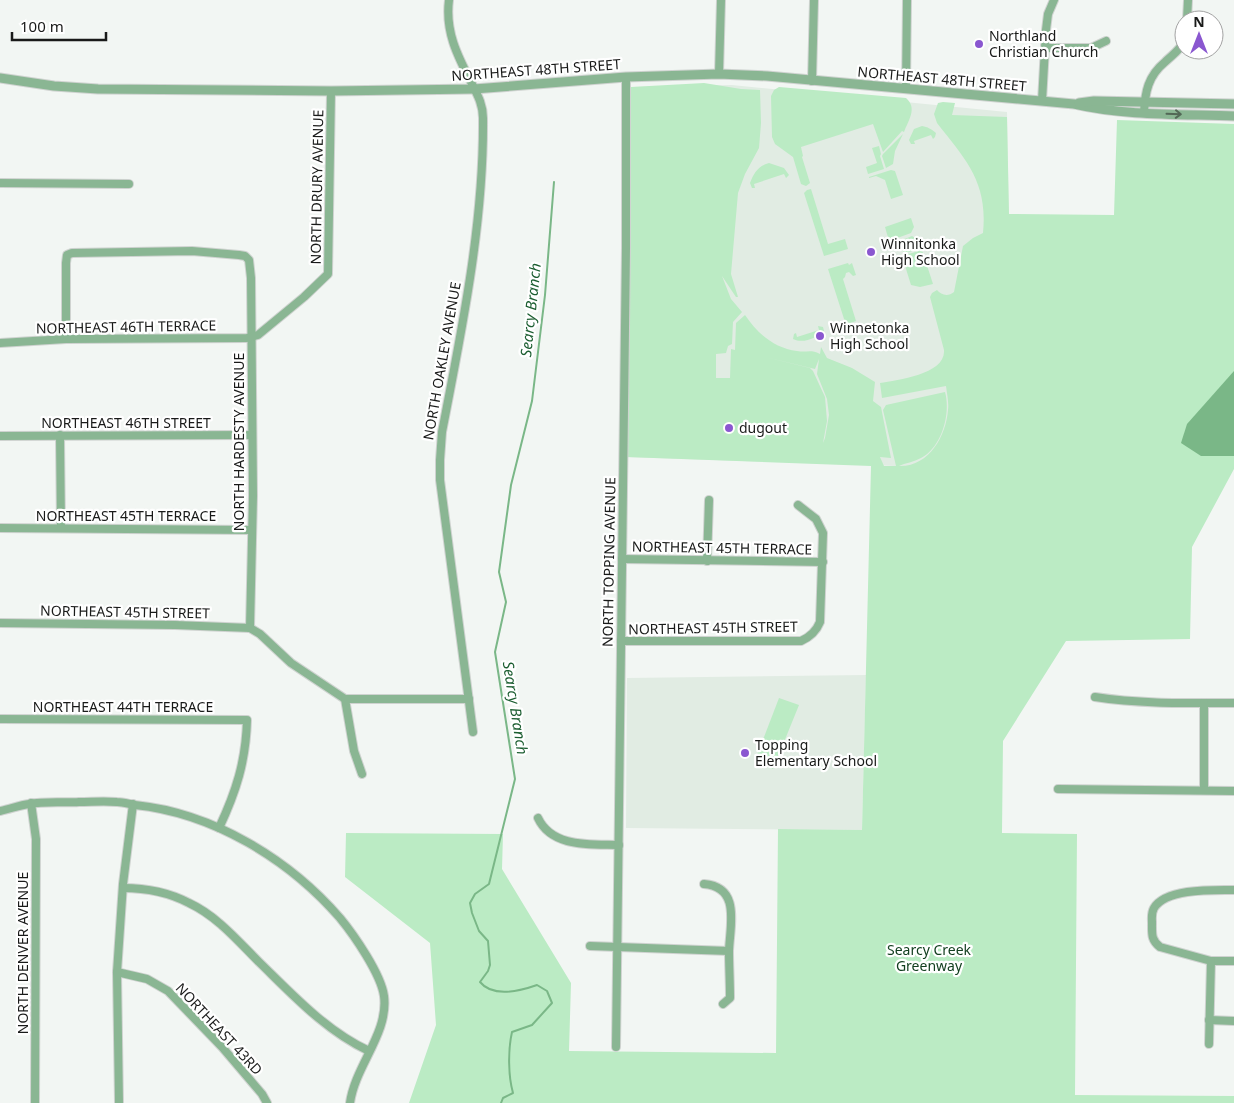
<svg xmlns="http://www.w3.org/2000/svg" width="1234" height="1103" font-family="'Noto Sans',sans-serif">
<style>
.built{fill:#e1ece3}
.green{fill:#bbebc4;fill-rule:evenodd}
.water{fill:#7ab787}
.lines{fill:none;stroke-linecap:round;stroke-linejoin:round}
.stream{stroke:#7ab787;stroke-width:2}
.minor-casing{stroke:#cfd3d0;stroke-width:10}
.tertiary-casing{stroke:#cfd3d0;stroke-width:11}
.minor{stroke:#8ab693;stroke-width:8}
.tertiary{stroke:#8ab693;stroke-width:9}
.oneway{stroke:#526856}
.poi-dot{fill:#8a57d0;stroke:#fff;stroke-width:2}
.labels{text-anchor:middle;stroke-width:4.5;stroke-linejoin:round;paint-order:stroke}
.poi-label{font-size:14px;fill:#191a19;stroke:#fff;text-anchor:start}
.street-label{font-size:14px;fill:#191a19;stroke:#fff}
.park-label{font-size:14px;fill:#134020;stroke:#fff}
.water-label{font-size:15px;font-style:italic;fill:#1c5e31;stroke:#fff}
</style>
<rect width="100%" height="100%" fill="#f2f6f3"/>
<g class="built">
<polygon points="732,85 1007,112 1013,470 626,457 633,87"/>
<polygon points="866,675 862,830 626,828 627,678"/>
</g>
<g class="green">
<path d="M704,83l37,6 19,1 1,33 -2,25 -14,26 -7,19 -7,81 7,23h-2l-14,-21 9,23 11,13 -9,10 -1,22 -4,2 -2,7 -10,1v24h14l1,-29 4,1 1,-27 9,-8c12,18 29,33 52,36 10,2 13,-2 23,3l1,-7 6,11 25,10 23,14 -2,19 8,6 10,51 -11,-1 4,9h12l-13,-56 3,-5 59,-13c6,21 -3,55 -24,66 -7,4 -16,5 -22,8 30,1 47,-30 49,-56 1,-7 -1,-16 -2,-24l-64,12 -2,-15c18,-3 66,-9 64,-33l-14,-53 2,-4 5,-3c4,5 11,7 17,2l9,-46 10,-8 10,-5c5,-51 -17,-73 -46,-110l-3,-9 4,-11 5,-1 12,1 -3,12 55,2 2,97 105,1 3,-95 117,4v345l-42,78 -2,92 -124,2 -63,100 -1,92 75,1 -2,261 159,1v7h-825l27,-78 -6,-82 -85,-66 1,-44 157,1 -1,35 69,114 -2,68 207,2 2,-224 84,1 9,-364 -245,-9 4,-365 1,-5zM744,352l71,17 4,-10 -2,15 10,25 2,16 -4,23 -2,5 4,-22 -2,-24 -12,-26 -3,-3z"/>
<path d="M779,87l127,11c12,10 2,23 -2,34l-2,-1 -19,21 -10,-28 -72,23 2,9 -1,1 8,26 -4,3 -5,-2 -8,-27 -18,-13 -3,-7 -1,-41 3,-6z"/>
<path d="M922,126c6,1 9,3 14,7l-1,4 -2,2 -2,-4 -17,6 1,3h-4l-2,-4 5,-11z"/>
<polygon points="903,134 895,151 893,164 886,168 882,156 883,154"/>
<polygon points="879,146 881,154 880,156 884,169 868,174 866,167 877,163 872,148"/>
<path d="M769,163l15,5 5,7 -3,3 -2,-4 -30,10 1,4h-3l-2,-5c4,-10 8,-17 19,-20z"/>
<polygon points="891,170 895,171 903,195 891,199 885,180 876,176 869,178 869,177"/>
<polygon points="811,189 828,244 845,239 848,249 824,256 804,193 807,190"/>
<polygon points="911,218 914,227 911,233 889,241 885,227"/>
<polygon points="912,236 918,240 921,248 906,253 899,249 897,246 895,247 890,245"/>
<polygon points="922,250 933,284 920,287 911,285 902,256"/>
<polygon points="848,263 849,265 852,263 856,275 853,276 849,272 846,273 845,277 843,279 856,321 848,324 845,322 828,269"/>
<path d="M818,326l5,1 1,4c-7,7 -21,13 -31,8l1,-5 2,-1 1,4 22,-7z"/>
<polygon points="779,698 799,705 773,769 754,763"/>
</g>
<polygon class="water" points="1234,371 1234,456 1201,456 1181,443 1187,424"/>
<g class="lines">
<path class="stream" d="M501,1103l2,-5 10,-5c-5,-18 -5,-43 -1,-61l20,-7 20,-22 -5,-12 -10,-6c-17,6 -44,13 -57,-3l8,-11 2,-6 -2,-24 -9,-10 -7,-18 -2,-10 5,-9 14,-10 26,-105 -20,-127 11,-50 -7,-30 12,-87 21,-84 13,-106 9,-113"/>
<defs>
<g id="minor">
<path d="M449,0c-4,31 8,55 22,82 6,12 12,22 12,36 1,105 -21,211 -41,314l-2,28v20l33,252"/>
<polyline points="1187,20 1188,0"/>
<polyline points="1046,48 1091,48 1106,41"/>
<polyline points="719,74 721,0"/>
<polyline points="812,81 814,0"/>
<polyline points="906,89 907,0"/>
<polyline points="1042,101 1046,30 1048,14 1054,0"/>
<path d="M1144,113c1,-21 4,-37 21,-51 7,-7 14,-11 19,-20"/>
<polyline points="0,183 129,184"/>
<polyline points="66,339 66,263 67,255 72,253 192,251 239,255 245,256 249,260 251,278 253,496 250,628"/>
<polyline points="0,343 66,339 247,338 258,335 304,297 328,274 331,91"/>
<polyline points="60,435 61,528"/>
<polyline points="0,436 252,435"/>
<polyline points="0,528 252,530"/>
<polyline points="622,559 823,562"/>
<polyline points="707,561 709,500"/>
<polyline points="0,623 175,625 250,628 260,634 291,663 345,699 354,751 362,774"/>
<path d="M621,641h180c9,-4 15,-9 19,-19l3,-89 -7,-14 -18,-14"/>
<path d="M1095,697c46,7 92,6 139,6"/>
<polyline points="345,699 469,699"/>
<polyline points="1204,703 1204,790"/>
<path d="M0,719l247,1c-1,41 -11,72 -28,108"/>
<polyline points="1058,789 1234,791"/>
<polyline points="31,803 36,839 35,1103"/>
<path d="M0,811c10,-2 20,-6 29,-7 16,-3 34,-1 50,-2 12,0 25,-1 38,0 6,0 12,2 18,3 78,8 154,54 205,113 14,17 41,56 44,78 5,37 -29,70 -34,107"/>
<path d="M538,818c14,30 53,26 81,27"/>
<path d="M704,884c37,3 26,41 25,67 0,15 1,31 1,47l-7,6"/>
<path d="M123,888c23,0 45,4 66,15 28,13 49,38 70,59 34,33 67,69 110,89"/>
<path d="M1234,890c-20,0 -68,-2 -80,18 -3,5 -2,10 -2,15 0,11 -1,17 8,24l51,14h23"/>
<polyline points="590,946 729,951"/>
<polyline points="117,972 147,979 168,991 222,1047 262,1094 267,1103"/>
<polyline points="1209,1020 1234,1021"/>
<polyline points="1209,1044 1211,961"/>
<polyline points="616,1047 626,248 626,77"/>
<polyline points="119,1103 117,972 123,884 133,804"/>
</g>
<g id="tertiary">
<path d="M0,78l54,8 44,3 233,2 143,-2 152,-12 93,-3 48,2 307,28c52,12 107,10 160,12"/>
<polyline points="1079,103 1094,101 1234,104"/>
</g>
</defs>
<use href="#minor" class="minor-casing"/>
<use href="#tertiary" class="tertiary-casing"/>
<use href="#minor" class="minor"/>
<use href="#tertiary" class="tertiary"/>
</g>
<defs><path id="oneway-shaft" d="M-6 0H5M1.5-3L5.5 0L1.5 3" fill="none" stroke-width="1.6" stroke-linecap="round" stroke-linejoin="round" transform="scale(1.25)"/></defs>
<use class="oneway" href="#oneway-shaft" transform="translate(1174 114) rotate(2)"/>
<g class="poi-dot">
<circle cx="979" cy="44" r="5"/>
<circle cx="871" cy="252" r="5"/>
<circle cx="820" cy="336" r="5"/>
<circle cx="729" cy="428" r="5"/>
<circle cx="745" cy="753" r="5"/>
</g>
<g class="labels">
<g class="poi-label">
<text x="989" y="41">Northland<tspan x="989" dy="16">Christian Church</tspan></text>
<text x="881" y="249">Winnitonka<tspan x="881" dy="16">High School</tspan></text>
<text x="830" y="333">Winnetonka<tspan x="830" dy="16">High School</tspan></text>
<text x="739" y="433">dugout</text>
<text x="755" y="750">Topping<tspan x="755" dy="16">Elementary School</tspan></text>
</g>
<g class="street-label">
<text transform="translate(536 70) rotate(-4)" y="5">NORTHEAST 48TH STREET</text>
<text transform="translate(942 79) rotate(5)" y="5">NORTHEAST 48TH STREET</text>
<text transform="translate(317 187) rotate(-89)" y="5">NORTH DRURY AVENUE</text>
<text transform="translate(126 327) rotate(-1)" y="5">NORTHEAST 46TH TERRACE</text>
<text transform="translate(442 361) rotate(-80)" y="5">NORTH OAKLEY AVENUE</text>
<text x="126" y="428">NORTHEAST 46TH STREET</text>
<text transform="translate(239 442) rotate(-90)" y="5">NORTH HARDESTY AVENUE</text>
<text x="126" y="521">NORTHEAST 45TH TERRACE</text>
<text transform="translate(722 548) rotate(1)" y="5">NORTHEAST 45TH TERRACE</text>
<text transform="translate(609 562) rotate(-89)" y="5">NORTH TOPPING AVENUE</text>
<text transform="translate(125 612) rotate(1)" y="5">NORTHEAST 45TH STREET</text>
<text transform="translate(713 628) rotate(-1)" y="5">NORTHEAST 45TH STREET</text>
<text x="123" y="712">NORTHEAST 44TH TERRACE</text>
<text transform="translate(23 953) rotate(-90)" y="5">NORTH DENVER AVENUE</text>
<text transform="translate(219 1029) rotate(47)" y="5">NORTHEAST 43RD</text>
</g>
<g class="park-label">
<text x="929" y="955">Searcy Creek<tspan x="929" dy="16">Greenway</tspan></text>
</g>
<g class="water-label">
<text transform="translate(531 310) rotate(-84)" y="5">Searcy Branch</text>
<text transform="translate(515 708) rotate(81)" y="5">Searcy Branch</text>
</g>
</g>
<g transform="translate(1199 35)"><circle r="24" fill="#ffffff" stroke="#a3a3a3"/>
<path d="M0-4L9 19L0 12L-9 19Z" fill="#8a57d0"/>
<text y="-8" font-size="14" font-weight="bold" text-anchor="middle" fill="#191a19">N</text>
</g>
<path d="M12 32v8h94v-8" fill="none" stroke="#191a19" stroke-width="2.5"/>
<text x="20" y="32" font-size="15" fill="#191a19" stroke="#ffffff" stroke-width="4" paint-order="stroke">100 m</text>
</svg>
